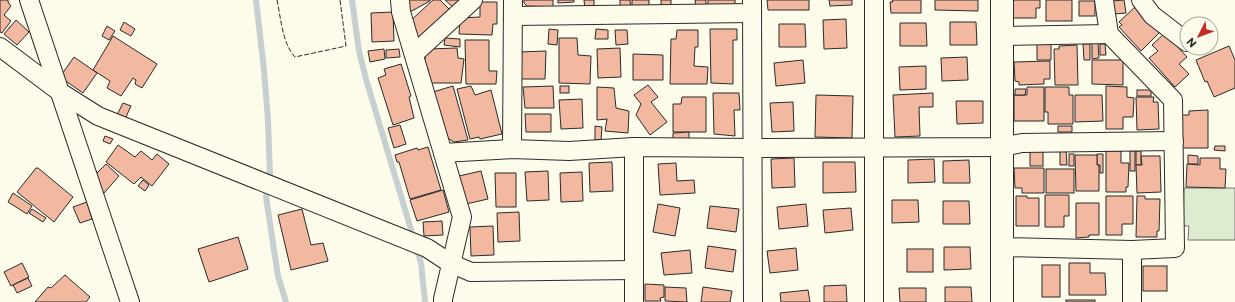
<svg xmlns="http://www.w3.org/2000/svg" width="1235" height="302" font-family="Commissioner,sans-serif">
<style>
.green{fill:#deebd1;stroke:#74746e}
.lines{fill:none;stroke-linecap:round;stroke-linejoin:round}
.stream{stroke:#c7d0d0;stroke-width:6}
.building{fill:#f2b8a0;stroke:#2b2b2b}
.minor-casing{stroke:#2b2b2b;stroke-width:20}
.tertiary-casing{stroke:#2b2b2b;stroke-width:24}
.minor{stroke:#fdfbea;stroke-width:18}
.tertiary{stroke:#fdfbea;stroke-width:22}
.fence{stroke:#2b2b2b;stroke-width:1;stroke-dasharray:5 2;stroke-linecap:butt}
</style>
<rect width="100%" height="100%" fill="#fdfbea"/>
<polygon class="green" points="1184,188 1235,188 1235,240 1188,240 1189,226 1183,226"/>
<g class="lines">
<g class="stream">
<polyline points="256,0 264,70 268,120 270,177 266,197 278,276 286,302"/>
<polyline points="352,0 359,51 366,79 421,263 425,302"/>
</g>
</g>
<g class="building">
<polygon points="0,0 8,0 8,2 11,6 4,15 11,21 2,33 0,32"/>
<polygon points="405,0 430,0 430,1 408,13"/>
<polygon points="433,0 440,0 452,12 420,42 408,23"/>
<polygon points="445,0 465,0 455,9"/>
<polygon points="524,0 553,0 553,7 527,6 524,3"/>
<polygon points="558,0 574,0 574,2 558,3"/>
<polygon points="584,0 594,0 594,9 585,9"/>
<polygon points="620,0 630,0 631,9 620,9"/>
<rect x="632" y="0" width="17" height="6"/>
<polygon points="661,0 671,0 671,8 661,9"/>
<polygon points="695,0 706,0 706,8 696,8"/>
<polygon points="708,0 735,0 735,9 708,8"/>
<polygon points="767,0 809,0 809,10 768,10"/>
<polygon points="829,0 852,0 852,5 830,6"/>
<polygon points="892,0 921,0 921,13 891,13 890,2 893,2"/>
<polygon points="935,0 978,0 978,11 935,10"/>
<polygon points="1013,0 1040,0 1040,8 1036,8 1036,18 1012,18"/>
<rect x="1046" y="0" width="26" height="21"/>
<polygon points="1124,0 1126,13 1114,14 1112,1"/>
<rect x="1079" y="1" width="16" height="15"/>
<polygon points="480,2 497,2 497,24 493,24 492,35 459,34 460,18 480,17"/>
<polygon points="1135,7 1159,33 1141,51 1119,27 1122,25 1119,22"/>
<polygon points="393,12 394,41 372,42 371,13"/>
<polygon points="846,19 847,48 824,49 823,20"/>
<polygon points="16,20 29,32 17,45 4,34"/>
<polygon points="124,22 135,29 131,36 120,30"/>
<polygon points="950,22 976,22 977,45 950,45"/>
<polygon points="900,23 926,23 927,46 900,46"/>
<polygon points="779,24 805,24 806,47 779,47"/>
<polygon points="107,26 115,31 109,40 102,36"/>
<polygon points="549,29 558,30 557,45 548,44"/>
<polygon points="596,29 608,30 608,39 595,39"/>
<polygon points="710,29 737,29 737,40 733,40 733,84 711,83"/>
<polygon points="615,30 627,30 628,44 616,45"/>
<polygon points="677,30 698,30 698,47 695,47 694,66 708,67 707,84 670,84 671,39 676,39"/>
<polygon points="1165,33 1187,57 1179,64 1189,74 1175,87 1149,58 1158,51 1152,45"/>
<polygon points="113,36 157,64 142,88 135,84 136,80 133,78 121,96 107,88 110,81 93,70"/>
<polygon points="445,38 460,39 460,47 444,45"/>
<polygon points="559,38 577,38 578,55 591,56 590,84 559,83"/>
<polygon points="465,40 489,40 489,71 497,71 496,84 466,84"/>
<polygon points="1051,43 1051,60 1037,60 1037,44"/>
<polygon points="1092,43 1098,43 1099,58 1092,59"/>
<polygon points="1083,44 1090,44 1090,60 1084,60"/>
<polygon points="1100,44 1105,44 1106,55 1100,55"/>
<polygon points="1077,45 1078,85 1055,85 1054,49 1059,49 1059,46"/>
<polygon points="1229,46 1235,60 1235,88 1214,97 1207,81 1205,82 1196,60"/>
<polygon points="457,48 458,58 464,59 461,83 430,83 428,69 425,68 425,51 428,49"/>
<polygon points="620,48 621,77 598,78 597,49"/>
<polygon points="384,49 385,59 370,62 368,51"/>
<polygon points="399,49 400,57 386,58 386,50"/>
<polygon points="546,51 545,79 520,79 519,52"/>
<polygon points="633,54 663,55 663,80 633,80"/>
<polygon points="74,57 97,73 83,93 60,77"/>
<polygon points="967,57 968,80 942,81 941,58"/>
<polygon points="803,60 805,83 776,86 774,63"/>
<polygon points="1092,60 1123,60 1123,85 1092,84"/>
<polygon points="1050,61 1050,79 1044,79 1044,84 1019,85 1019,82 1015,81 1014,62"/>
<polygon points="401,64 411,96 409,97 414,118 393,125 378,78 386,75 384,69"/>
<polygon points="926,66 926,89 900,90 899,67"/>
<polygon points="648,85 658,97 651,102 667,122 650,135 636,115 641,104 634,95"/>
<polygon points="453,86 468,140 454,142 444,136 433,92"/>
<polygon points="471,86 475,95 491,90 502,134 480,139 479,137 470,139 457,89"/>
<polygon points="553,86 554,108 525,108 523,87"/>
<rect x="560" y="86" width="9" height="7"/>
<polygon points="1106,86 1127,87 1127,97 1134,98 1133,117 1123,117 1123,129 1106,129"/>
<polygon points="597,87 614,88 616,108 629,111 628,133 605,131 607,119 597,120"/>
<polygon points="1027,87 1044,87 1044,121 1014,121 1014,95 1027,95"/>
<polygon points="1045,87 1069,87 1069,95 1073,95 1073,124 1048,124 1048,112 1045,112"/>
<polygon points="1015,89 1026,89 1025,95 1015,95"/>
<rect x="1137" y="90" width="14" height="6"/>
<polygon points="713,93 739,93 740,110 734,110 735,136 714,134"/>
<polygon points="933,93 933,107 919,107 920,136 895,137 893,95"/>
<polygon points="816,95 853,96 852,138 815,137"/>
<polygon points="1075,95 1102,95 1103,121 1075,122"/>
<polygon points="682,97 706,97 706,132 673,132 673,104 681,104"/>
<polygon points="1136,97 1154,97 1153,102 1158,102 1159,129 1137,130"/>
<polygon points="582,99 583,128 561,129 559,100"/>
<polygon points="956,101 983,101 983,123 957,124"/>
<polygon points="793,102 794,131 772,132 770,103"/>
<polygon points="123,103 131,106 125,119 117,115"/>
<polygon points="1208,110 1208,148 1182,148 1182,115 1189,115 1189,111"/>
<polygon points="525,114 551,114 551,132 526,132"/>
<polygon points="400,125 406,144 394,148 388,128"/>
<polygon points="595,126 602,127 601,140 595,140"/>
<rect x="1058" y="126" width="14" height="6"/>
<polygon points="689,132 689,141 673,141 673,133"/>
<polygon points="105,136 113,139 110,144 103,141"/>
<polygon points="118,145 135,157 141,151 152,160 157,154 169,164 152,186 141,177 134,184 106,162"/>
<polygon points="1215,146 1225,146 1225,151 1214,150"/>
<polygon points="428,147 441,190 410,199 399,162 397,162 395,155 417,148 418,150"/>
<polygon points="1060,149 1066,149 1067,165 1060,165"/>
<rect x="1030" y="151" width="13" height="15"/>
<polygon points="1106,151 1121,151 1121,163 1129,163 1128,187 1126,187 1126,192 1106,192"/>
<rect x="1130" y="151" width="5" height="20"/>
<rect x="1136" y="151" width="5" height="14"/>
<rect x="1069" y="154" width="5" height="12"/>
<polygon points="1097,154 1103,154 1103,173 1100,173 1100,165 1097,165"/>
<polygon points="1075,155 1097,155 1097,165 1099,165 1099,191 1076,191"/>
<polygon points="1188,155 1198,156 1198,164 1188,164"/>
<polygon points="1141,156 1160,156 1161,192 1137,193 1136,165 1142,165"/>
<polygon points="794,158 795,187 772,188 771,159"/>
<polygon points="1200,158 1220,158 1220,169 1226,169 1225,188 1186,187 1187,164 1200,165"/>
<polygon points="934,159 935,182 908,183 908,160"/>
<polygon points="969,160 970,183 943,183 943,161"/>
<polygon points="612,162 613,191 590,192 589,163"/>
<polygon points="823,162 855,162 856,192 823,193"/>
<polygon points="676,163 677,181 694,180 695,193 660,195 658,164"/>
<polygon points="106,164 119,176 104,193 95,186 93,177"/>
<polygon points="36,168 38,168 73,197 54,222 17,192"/>
<polygon points="1014,168 1044,168 1044,193 1022,193 1022,188 1015,188"/>
<rect x="1046" y="169" width="28" height="24"/>
<polygon points="481,171 488,199 466,204 459,176"/>
<polygon points="548,171 549,200 527,201 525,172"/>
<polygon points="582,172 583,201 561,202 560,173"/>
<polygon points="495,173 516,173 516,207 496,207"/>
<polygon points="143,180 149,185 145,191 138,186"/>
<polygon points="443,190 449,212 417,221 410,200"/>
<polygon points="13,193 32,206 27,214 8,202"/>
<polygon points="1045,195 1069,195 1069,216 1064,216 1064,227 1045,227"/>
<polygon points="1016,196 1027,196 1027,198 1039,198 1039,226 1016,226"/>
<polygon points="1106,196 1133,196 1133,224 1122,224 1122,235 1106,235"/>
<polygon points="1137,196 1145,196 1145,199 1160,199 1159,231 1157,231 1157,237 1136,237"/>
<polygon points="892,200 918,200 919,222 892,223"/>
<polygon points="943,201 969,201 970,224 943,224"/>
<polygon points="87,202 92,219 80,223 73,207"/>
<polygon points="1076,203 1099,203 1099,235 1089,235 1089,237 1076,238"/>
<polygon points="658,204 680,208 675,236 653,232"/>
<polygon points="806,204 808,226 779,229 777,207"/>
<polygon points="710,206 739,209 736,232 707,228"/>
<polygon points="851,208 853,230 825,233 823,210"/>
<polygon points="32,209 46,218 43,222 29,213"/>
<polygon points="302,209 311,245 323,243 328,261 291,270 278,215"/>
<polygon points="519,212 520,241 498,242 497,213"/>
<polygon points="442,221 443,235 424,236 423,222"/>
<polygon points="493,226 494,255 471,256 470,227"/>
<polygon points="238,237 248,269 209,282 198,249"/>
<polygon points="708,246 736,250 733,272 705,268"/>
<polygon points="944,247 970,247 971,269 944,270"/>
<polygon points="796,248 798,270 770,273 767,251"/>
<rect x="907" y="249" width="26" height="23"/>
<polygon points="690,250 692,273 664,275 661,253"/>
<polygon points="22,263 29,277 11,286 4,272"/>
<polygon points="1069,263 1090,263 1090,273 1105,273 1106,295 1069,295"/>
<rect x="1042" y="265" width="18" height="32"/>
<rect x="1143" y="266" width="24" height="25"/>
<polygon points="65,275 90,297 86,302 35,302 48,287 51,288"/>
<polygon points="28,278 32,286 17,293 13,285"/>
<polygon points="645,284 664,285 664,297 660,298 661,301 645,301"/>
<polygon points="846,285 847,302 824,302 824,286"/>
<polygon points="665,287 686,288 687,302 665,301"/>
<polygon points="703,287 732,291 730,302 701,302"/>
<polygon points="945,287 971,287 972,302 945,302"/>
<polygon points="899,288 926,288 926,302 900,302"/>
<polygon points="808,290 810,302 781,302 780,293"/>
<rect x="1066" y="300" width="29" height="2"/>
</g>
<g class="lines">
<defs>
<g id="minor">
<polyline points="29,0 130,302"/>
<polyline points="400,0 401,12 462,217 443,299 443,302"/>
<polyline points="752,0 753,302"/>
<polyline points="874,0 874,302"/>
<polyline points="1141,0 1152,15 1187,42"/>
<polyline points="514,16 752,13"/>
<polyline points="1002,36 1109,34"/>
<polyline points="0,47 60,92 98,116 427,248 450,263 471,272 633,270"/>
<polyline points="414,54 473,0"/>
<polyline points="512,149 513,0"/>
<polyline points="443,153 512,149 569,151 634,147 753,148 1002,147 1022,143 1174,141"/>
<polyline points="1001,247 1132,250 1175,248 1173,100 1109,34 1104,0"/>
<polyline points="634,302 634,147"/>
<polyline points="1132,302 1132,250"/>
</g>
<polyline id="tertiary" points="1002,302 1002,0"/>
</defs>
<use href="#minor" class="minor-casing"/>
<use href="#tertiary" class="tertiary-casing"/>
<use href="#minor" class="minor"/>
<use href="#tertiary" class="tertiary"/>
<path class="fence" d="M277,0c4,18 5,43 18,57l51,-11 -6,-46"/>
</g>
<g transform="translate(1199 36) rotate(228)"><circle r="19" fill="#fdfbea" stroke="#a9a89e"/>
<path d="M0-3L7 15L0 10L-7 15Z" fill="#c62828"/>
<text y="-6" font-size="11" font-weight="bold" text-anchor="middle" fill="#2b2b2b">N</text>
</g>
</svg>
